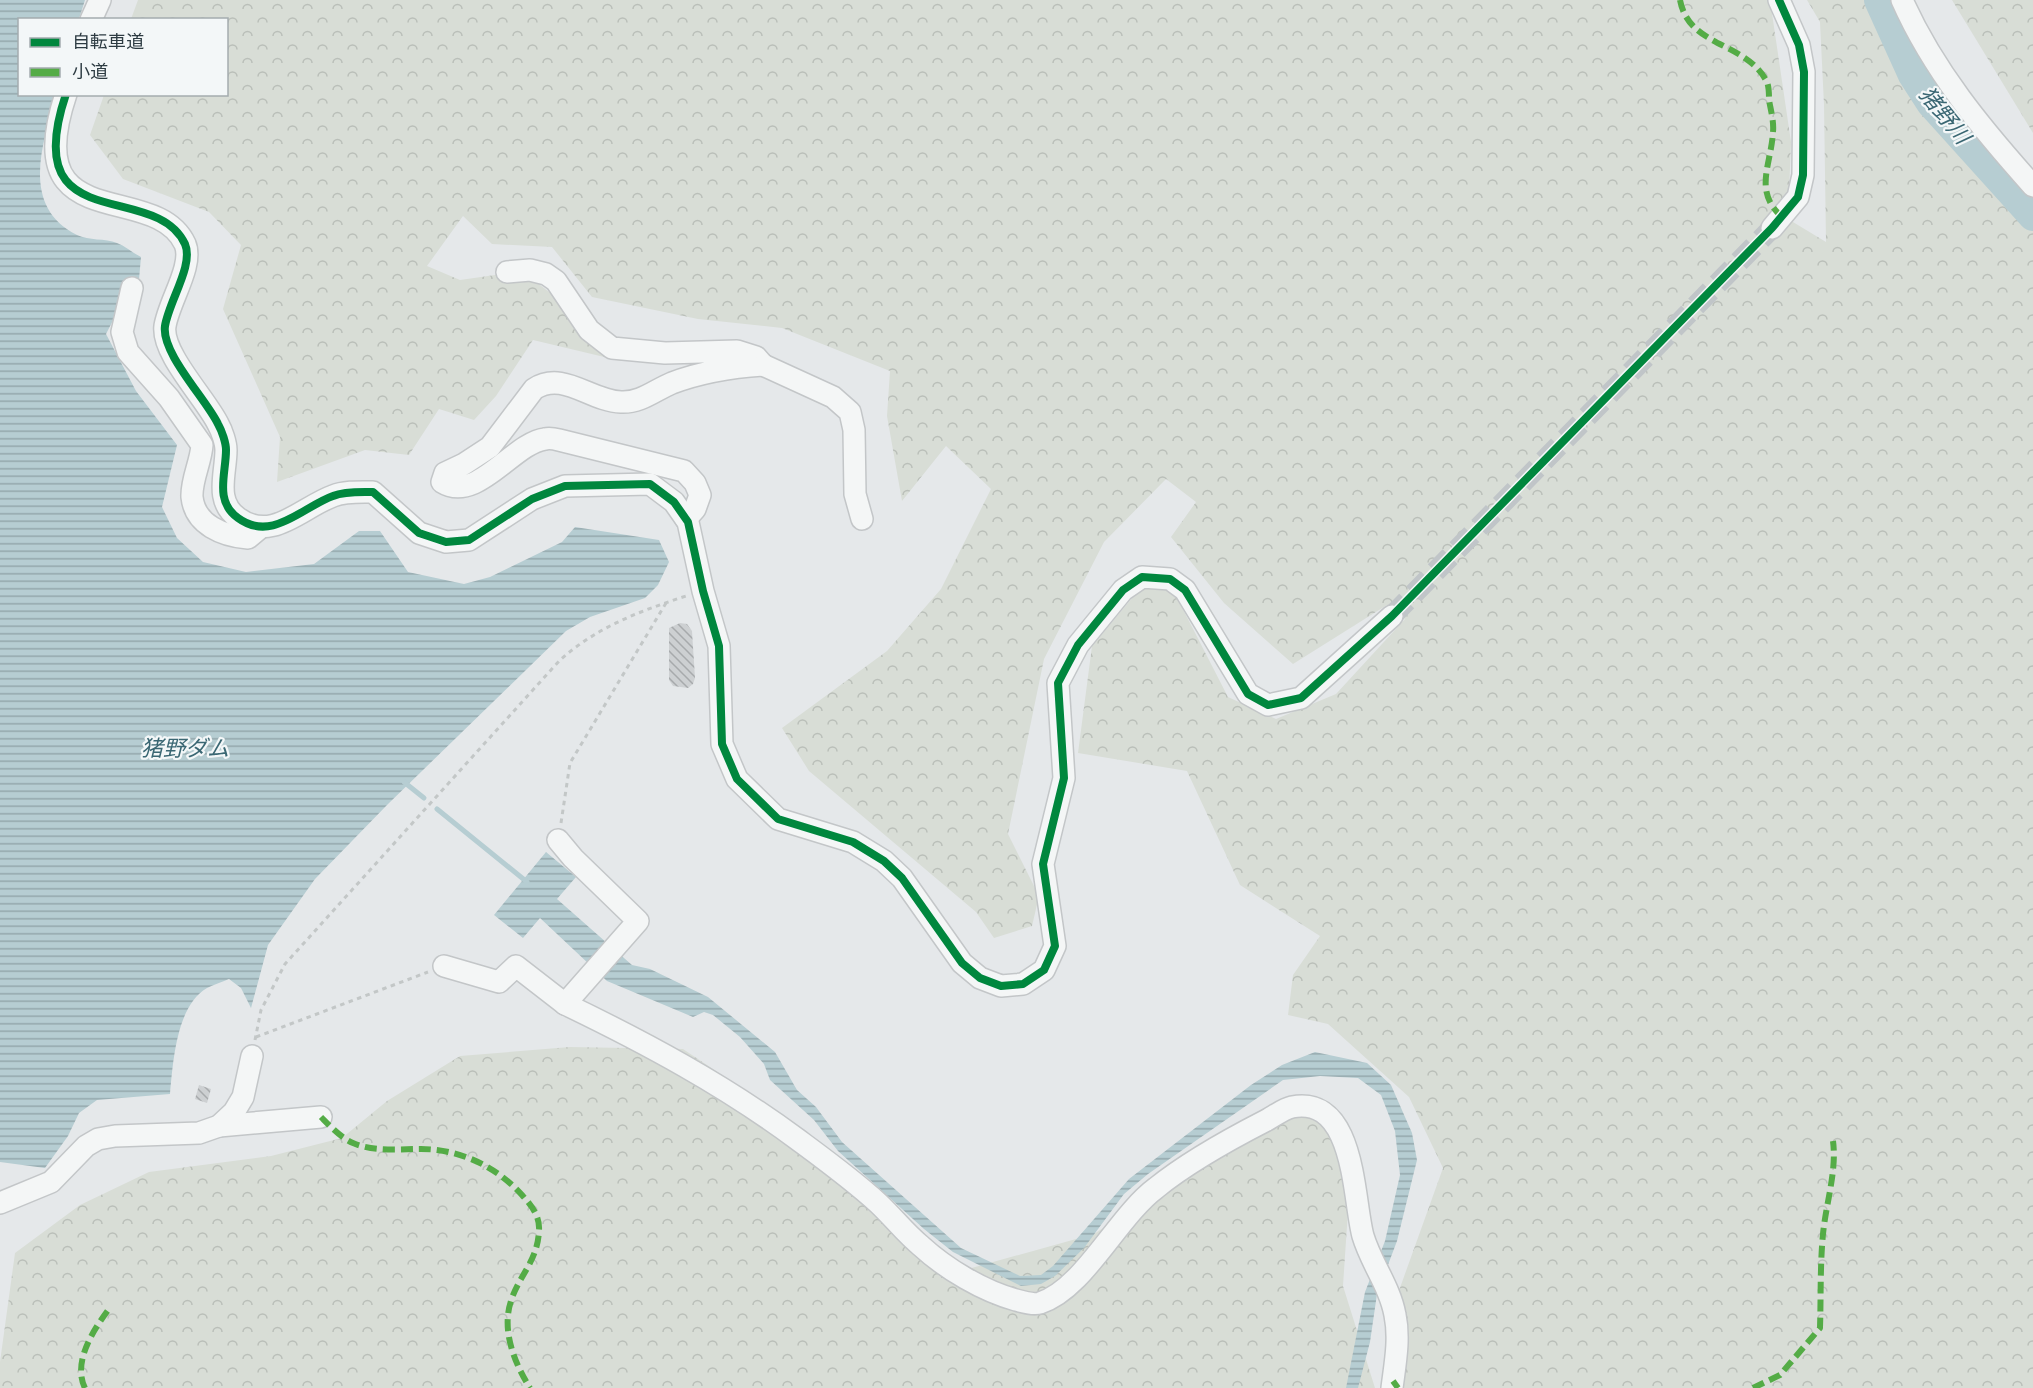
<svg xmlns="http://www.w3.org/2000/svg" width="2033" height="1388" font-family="Ubuntu,'Noto Sans JP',sans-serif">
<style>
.forest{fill:url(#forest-crowns)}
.water{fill:url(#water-rules)}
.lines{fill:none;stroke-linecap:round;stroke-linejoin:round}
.stream{stroke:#b6cdd2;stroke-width:5}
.river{stroke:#b6cdd2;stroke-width:30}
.building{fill:url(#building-back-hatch)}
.minor-tunnel{stroke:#c0c5c8;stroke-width:21;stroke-dasharray:21 10;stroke-linecap:butt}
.minor-casing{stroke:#c3c6c8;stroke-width:24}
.path{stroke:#c3c7c7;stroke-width:3;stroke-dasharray:4.5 4.5;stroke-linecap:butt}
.minor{stroke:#f4f6f6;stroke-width:21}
.quiet{stroke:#54ac46;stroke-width:6;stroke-dasharray:12 6;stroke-linecap:butt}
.cycleway-casing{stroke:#f3f7f8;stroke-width:11}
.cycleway{stroke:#00873e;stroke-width:8}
.labels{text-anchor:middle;stroke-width:4.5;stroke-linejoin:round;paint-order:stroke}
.water-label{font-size:22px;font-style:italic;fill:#3a6773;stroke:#f3f7f8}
</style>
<defs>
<pattern id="forest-crowns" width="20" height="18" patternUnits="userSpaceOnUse" patternTransform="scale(1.5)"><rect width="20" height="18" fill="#d8ddd6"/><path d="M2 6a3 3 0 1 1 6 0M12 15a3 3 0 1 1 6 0" fill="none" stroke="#babfb9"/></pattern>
<pattern id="water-rules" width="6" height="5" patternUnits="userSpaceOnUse" patternTransform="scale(1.5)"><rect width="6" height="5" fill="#b6cdd2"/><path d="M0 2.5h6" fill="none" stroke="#94a8ac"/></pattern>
<pattern id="building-back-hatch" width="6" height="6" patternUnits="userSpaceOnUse" patternTransform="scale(1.5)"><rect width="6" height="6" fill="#cdd0d2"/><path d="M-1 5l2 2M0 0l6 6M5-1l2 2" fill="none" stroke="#a7aaac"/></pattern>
</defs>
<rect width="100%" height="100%" fill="#e5e8ea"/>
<g class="forest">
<polygon points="138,0 1770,0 1791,142 1788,219 1826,242 1824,105 1820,22 1807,0 1889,0 2033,223 2033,1388 1398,1388 1387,1324 1443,1168 1409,1097 1328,1024 1288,1015 1293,975 1320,936 1240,885 1187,771 1078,753 1092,646 1153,573 1172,588 1228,697 1276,719 1336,694 1405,619 1387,605 1293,664 1224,603 1171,537 1196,502 1166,479 1104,542 1044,659 1008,834 1039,896 1032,926 994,938 976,912 809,771 782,728 887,651 941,589 991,489 946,446 902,501 887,416 890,371 782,328 698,319 592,297 552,247 492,244 463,216 427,266 460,280 502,274 535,281 572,310 624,341 621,361 533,340 496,396 474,420 439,409 409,455 365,450 277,482 280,437 223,309 241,245 209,212 123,179 90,135 104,95 226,94 226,20 131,19"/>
<polygon points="1952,0 2033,0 2033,133"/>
<polygon points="570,1047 683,1049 795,1124 908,1222 968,1269 1094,1234 1214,1156 1294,1113 1323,1120 1350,1181 1343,1286 1375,1388 0,1388 0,1362 15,1253 80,1205 149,1172 271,1156 342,1138 387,1101 460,1056"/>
</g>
<g class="water">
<path d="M0,0h85l-6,19 -59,1v74l37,1c-14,46 -38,111 20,140 12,6 28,3 40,8 8,3 16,10 24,14l-4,45 -15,1 -16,31 30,57 41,54 -15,62 15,31 26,24 43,10 68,-8 45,-33h21l28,41 56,12 26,-7 72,-35 13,-15 84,13 10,22 -11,23 -13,13 -55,19 -24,14 -179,174 -72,74 -47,66 -17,63 -10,-20 -12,-9c-7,3 -16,6 -22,9 -31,18 -34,75 -37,106l-73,6 -18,13 -11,23 -23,32 -45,-6z"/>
<polygon points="546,852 576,877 557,899 624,958 632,965 650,969 708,997 775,1052 797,1090 816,1107 842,1142 961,1248 1020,1276 1041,1275 1053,1266 1129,1179 1251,1085 1282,1065 1315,1052 1367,1063 1391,1085 1412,1133 1417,1160 1397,1241 1377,1294 1370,1342 1358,1388 1346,1388 1365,1292 1385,1241 1400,1175 1395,1131 1381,1095 1358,1078 1320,1076 1283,1080 1148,1174 1124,1194 1084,1248 1055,1276 1041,1284 1021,1286 953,1252 924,1229 838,1151 814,1120 770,1080 764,1064 740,1037 713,1015 704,1012 693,1017 607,981 540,918 523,938 494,915"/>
</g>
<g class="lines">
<g class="stream">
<polyline points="404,782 424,798"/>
<polyline points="437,809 527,882"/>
</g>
<polyline class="river" points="1879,0 1913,75 1931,103 2033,216"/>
</g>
<g class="building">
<polygon points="680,623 687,624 692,631 695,678 693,684 688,688 673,686 669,680 669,628"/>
<polygon points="199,1085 211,1089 207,1103 195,1099"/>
</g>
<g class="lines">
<polyline class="minor-tunnel" points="1392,616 1772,228"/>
<defs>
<g id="minor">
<path d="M1902,0c31,70 80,129 131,186"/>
<polyline points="91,20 100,0"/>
<path d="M66,94c-49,146 89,85 119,150 9,21 -16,57 -20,82 -4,27 41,73 53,98 4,7 8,19 8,26 0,24 -12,51 12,68 34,25 64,-11 95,-22 12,-5 28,-4 40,-4l46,41 27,9 23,-2 63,-41 33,-13 85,-2 24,18 14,20 15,69 16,55 3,98 15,35 41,40 75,23 31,19 18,17 60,85 18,15 21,8 22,-2 21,-14 11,-24 -12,-82 21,-86 -6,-95 20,-38 45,-55 19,-13 28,2 15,11 63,104 20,11 33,-7 91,-82"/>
<polyline points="1772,228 1798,197 1803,175 1804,72 1799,45 1779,0"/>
<path d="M507,272l23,-2 16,4 10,7 33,49 23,18 53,5 72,-2 19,6 7,8c-30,2 -62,7 -91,18 -17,7 -31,20 -51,19 -31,-1 -58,-32 -87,-13l-44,58 -26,17 -19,9 -3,9c35,22 71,-39 103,-43 4,-1 10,0 14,1l125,31 11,12 5,12 -5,14 -9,10"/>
<path d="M132,288l-10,44 6,20 41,46 33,47c-1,17 -11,35 -10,52 3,28 31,39 56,41l12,-10"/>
<polyline points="763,365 833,397 850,412 854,430 855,494 862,519"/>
<path d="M558,840l15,18 65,63 -73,83c81,39 159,81 232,135 27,20 56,41 81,64 15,14 27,30 43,43 25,23 62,45 95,54 7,2 17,5 24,3 44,-14 77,-86 116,-115 32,-26 72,-48 109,-67 8,-4 18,-12 27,-14 64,-12 61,93 71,129 8,27 27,51 32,79 5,24 0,49 -3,73"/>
<polyline points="444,966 499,982 516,966 565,1004"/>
<polyline points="219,1126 321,1117"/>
<polyline points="0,1203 51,1182 86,1146 98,1139 115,1136 199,1133 219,1126 234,1112 243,1097 252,1056"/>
</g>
</defs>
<use href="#minor" class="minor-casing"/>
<g class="path">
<polyline points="561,823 570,763 666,603"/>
<polyline points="256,1037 428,972"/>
<path d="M255,1040l6,-30 24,-46 275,-304c37,-33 80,-49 126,-64"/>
</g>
<use href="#minor" class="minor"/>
<g class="quiet">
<path d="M1680,0c9,48 66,41 87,82 2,5 2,13 2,18 2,11 5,22 4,32 -2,34 -20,59 9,85"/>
<path d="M321,1117c9,9 20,21 32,26 21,9 46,6 68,6 38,0 75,17 101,46 9,10 18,21 17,35 -1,31 -20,45 -28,71 -10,30 4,63 19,87"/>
<polyline points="1393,1381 1398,1388"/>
<path d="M85,1388c-13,-26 9,-59 24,-79"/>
<path d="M1753,1388l27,-13 40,-47c1,-32 0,-63 3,-94 3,-31 14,-63 10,-93"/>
</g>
<defs>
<path id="cycleway" d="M66,94c-49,146 89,85 119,150 9,21 -16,57 -20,82 -4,27 41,73 53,98 4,7 8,19 8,26 0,24 -12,51 12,68 34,25 64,-11 95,-22 12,-5 28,-4 40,-4l46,41 27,9 23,-2 63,-41 33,-13 85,-2 24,18 14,20 15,69 16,55 3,98 15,35 41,40 75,23 31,19 18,17 60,85 18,15 21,8 22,-2 21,-14 11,-24 -12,-82 21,-86 -6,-95 20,-38 45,-55 19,-13 28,2 15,11 63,104 20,11 33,-7 91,-82 380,-388 26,-31 5,-22 1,-103 -5,-27 -20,-45"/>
</defs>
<use href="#cycleway" class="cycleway-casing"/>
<use href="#cycleway" class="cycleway"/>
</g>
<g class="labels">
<g class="water-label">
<text transform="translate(1945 115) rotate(51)" y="8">猪野川</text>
<text x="185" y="756">猪野ダム</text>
</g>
</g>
<rect x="18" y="18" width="210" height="78" fill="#f3f7f8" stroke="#a4acaf" stroke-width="1.5"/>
<rect x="30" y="38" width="30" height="9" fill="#00873e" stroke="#a4acaf" stroke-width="1.5"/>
<text x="72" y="48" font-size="18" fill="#2d3b42">自転車道</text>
<rect x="30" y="68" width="30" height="9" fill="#54ac46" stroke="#a4acaf" stroke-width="1.5"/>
<text x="72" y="78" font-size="18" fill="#2d3b42">小道</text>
</svg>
